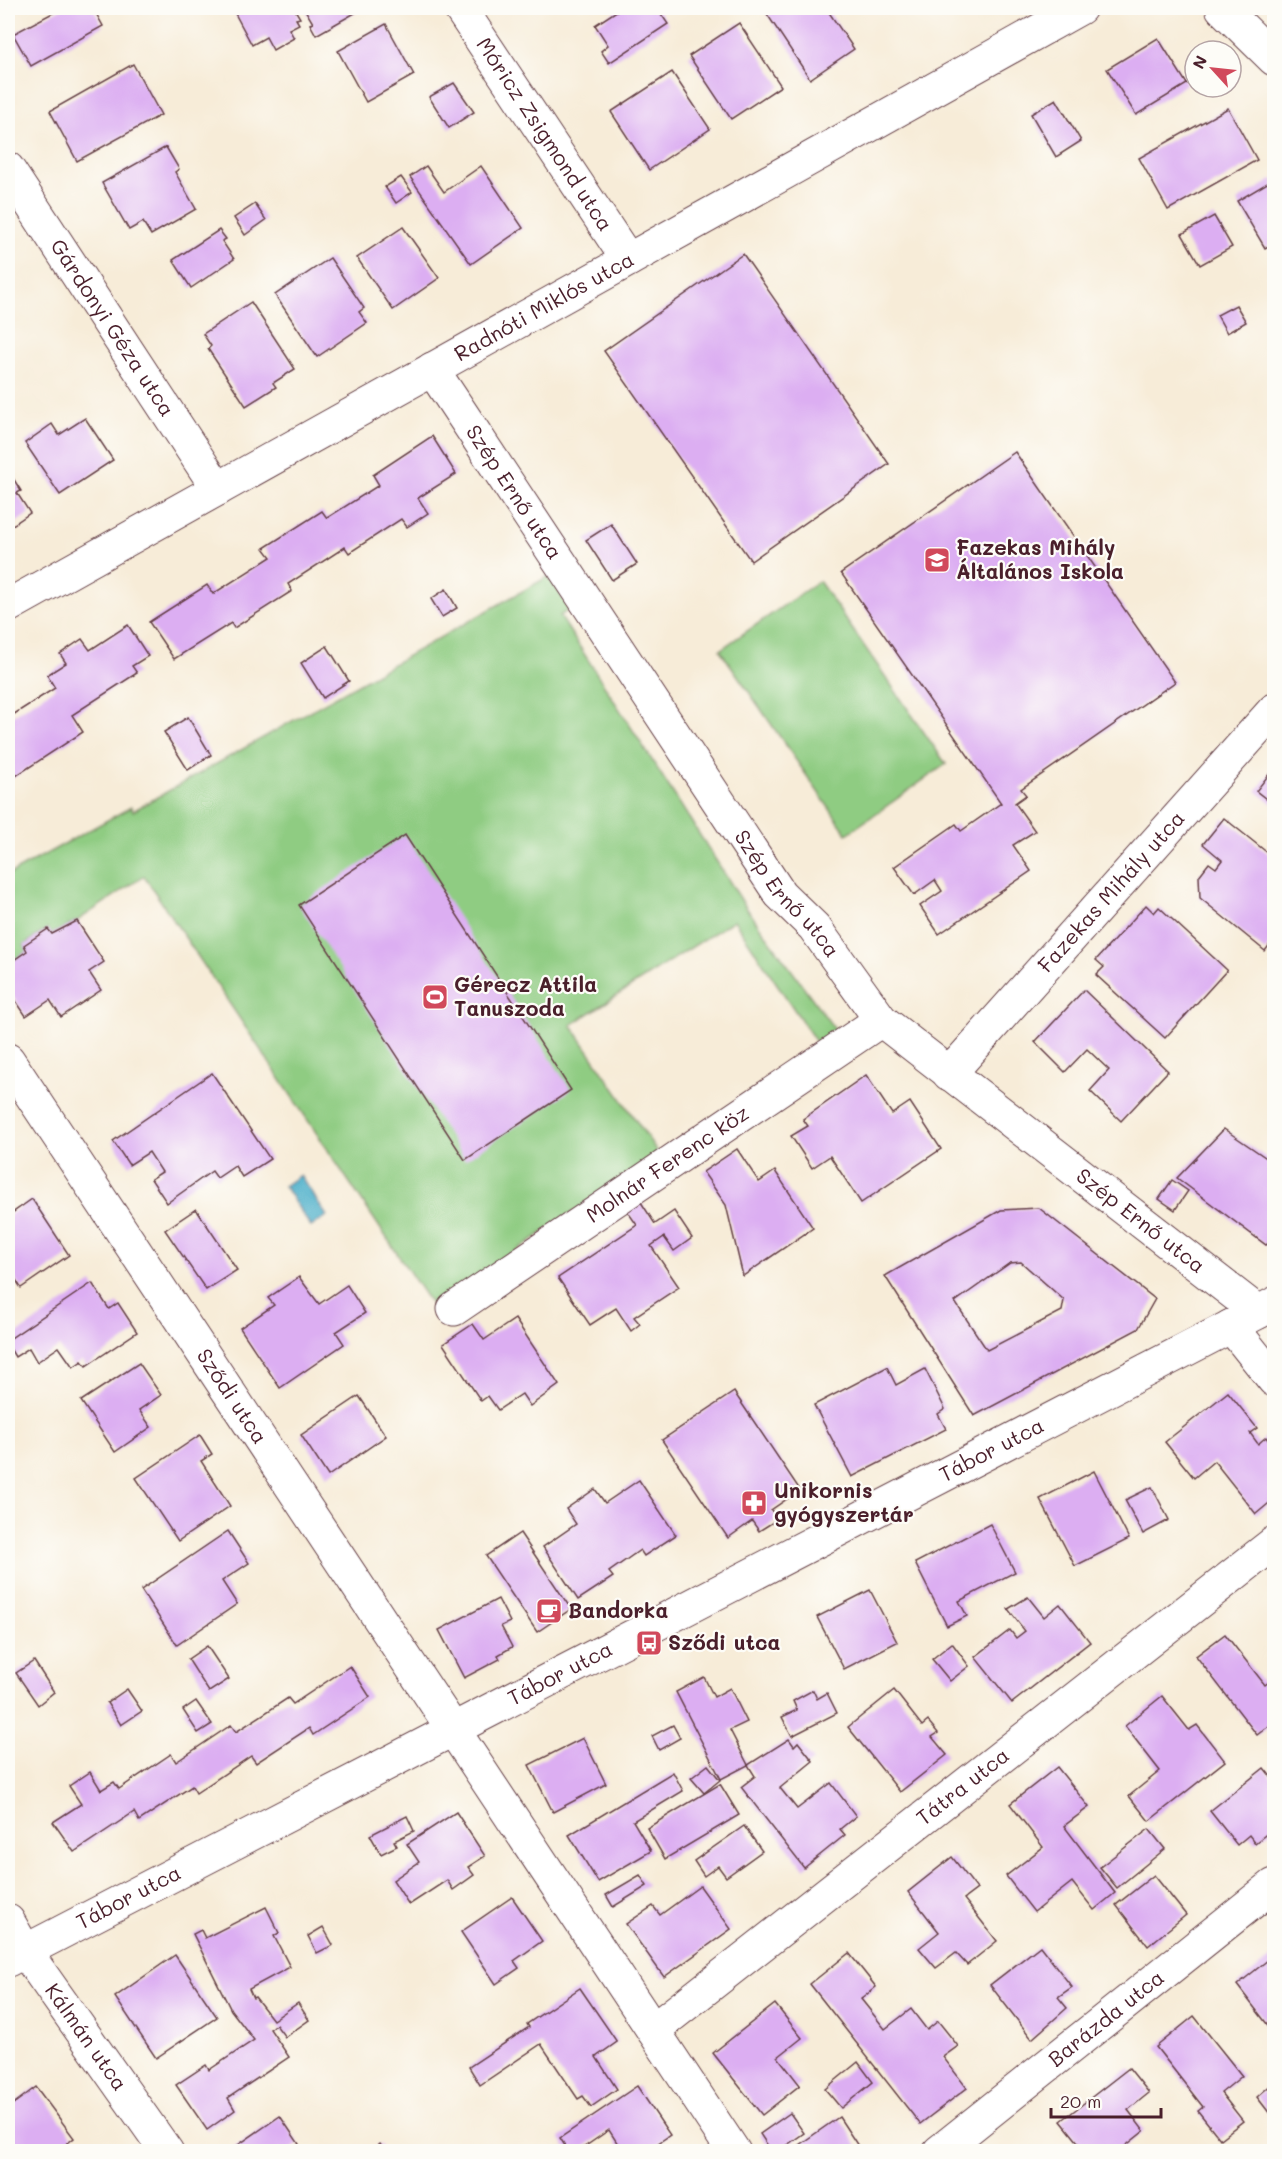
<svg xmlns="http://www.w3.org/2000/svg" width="1282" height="2159" font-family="Mali,sans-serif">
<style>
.green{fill:#8fcc82;stroke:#6c7656;stroke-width:1.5}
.water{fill:#4aaec9;stroke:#4a667a;stroke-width:1.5}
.building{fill:#dcaef2;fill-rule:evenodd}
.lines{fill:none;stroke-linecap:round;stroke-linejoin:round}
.minor-casing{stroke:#643e45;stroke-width:35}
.minor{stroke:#fff;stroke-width:33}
.labels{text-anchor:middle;stroke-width:4.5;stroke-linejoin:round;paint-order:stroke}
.street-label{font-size:21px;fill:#4a1f2b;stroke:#fdfcf7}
.poi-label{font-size:21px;font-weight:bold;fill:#4a1f2b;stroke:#fdfcf7;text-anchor:start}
</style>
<rect width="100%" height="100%" fill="#fdfcf7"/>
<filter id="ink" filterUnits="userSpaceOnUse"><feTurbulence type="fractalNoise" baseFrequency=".0167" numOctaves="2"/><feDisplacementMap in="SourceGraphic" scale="12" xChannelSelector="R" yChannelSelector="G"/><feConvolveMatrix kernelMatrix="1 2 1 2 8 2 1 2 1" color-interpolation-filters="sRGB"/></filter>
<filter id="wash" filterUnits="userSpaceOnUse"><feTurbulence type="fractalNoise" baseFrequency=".008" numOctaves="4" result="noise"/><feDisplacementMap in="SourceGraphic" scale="24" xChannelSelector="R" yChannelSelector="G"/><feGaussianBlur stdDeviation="1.35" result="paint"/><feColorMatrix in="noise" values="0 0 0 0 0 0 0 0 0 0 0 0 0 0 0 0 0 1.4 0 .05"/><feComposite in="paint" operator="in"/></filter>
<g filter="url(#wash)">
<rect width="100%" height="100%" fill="#f7ecd8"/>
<g class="green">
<polygon points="549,576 570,609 560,616 747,909 836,1031 818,1045 734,920 571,1025 659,1154 433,1307 144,876 77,921 52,934 47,929 24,945 27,951 8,964 8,875 131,807 133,811"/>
<polygon points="819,581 946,764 847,834 720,650"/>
</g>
<polygon class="water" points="300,1175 327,1216 311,1227 284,1186"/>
<g id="blocks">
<g class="building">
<polygon points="62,8 93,8 103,26 31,66 13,34"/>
<polygon points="232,8 294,8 300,18 296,19 299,24 289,29 294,38 273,50 266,37 252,45"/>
<polygon points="304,8 361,8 362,9 316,35 310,24 313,23"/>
<polygon points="621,8 657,8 668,24 609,63 601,51 608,45 595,25"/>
<polygon points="763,8 826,8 854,49 810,79"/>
<polygon points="944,8 957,8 947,13"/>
<polygon points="739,23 781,86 731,119 689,56"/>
<polygon points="386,24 414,75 366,102 338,51"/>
<polygon points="1158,38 1187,84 1136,115 1107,69"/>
<polygon points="133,64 161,115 77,161 50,111"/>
<polygon points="672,72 710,129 649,170 611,112"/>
<polygon points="454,83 474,112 449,128 429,97"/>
<polygon points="1056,99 1081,141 1056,157 1031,114"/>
<polygon points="1228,108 1257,160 1168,210 1139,158"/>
<polygon points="166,147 179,169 175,172 196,209 151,235 143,222 129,230 102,183"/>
<polygon points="426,166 444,192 481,166 523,228 471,264 410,177"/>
<polygon points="401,177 412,192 396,203 385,187"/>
<polygon points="1274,179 1274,243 1265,248 1237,201"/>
<polygon points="255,204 266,220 245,235 234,218"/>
<polygon points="1214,216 1232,247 1200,265 1182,234"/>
<polygon points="403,227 439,278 393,310 357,258"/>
<polygon points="219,230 226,239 222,241 234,259 191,288 173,260"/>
<polygon points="743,254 889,464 751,561 604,351"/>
<polygon points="330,258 364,308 359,312 367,323 317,357 275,295"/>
<polygon points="251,302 295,369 273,383 276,387 246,406 208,349 211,346 203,334"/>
<polygon points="1236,305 1246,322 1227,333 1217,315"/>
<polygon points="85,418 113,460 60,495 25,443 52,424 59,435"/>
<polygon points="432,436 456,474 418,498 428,513 407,527 401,519 349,553 345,547 288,584 292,591 234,628 231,623 174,659 149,622 207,585 213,594 271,557 264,548 322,511 327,518 379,485 373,475"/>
<polygon points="1015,452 1175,682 1021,789 1026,795 1015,803 1035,831 1013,845 1031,871 939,934 920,906 942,891 935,880 914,895 894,867 956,824 961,831 1001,803 841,573"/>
<polygon points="8,470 21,491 17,493 30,513 8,528"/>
<polygon points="611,524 637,564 612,580 586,540"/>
<polygon points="446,589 457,608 442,617 431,599"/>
<polygon points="128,625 148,656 132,666 137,673 72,715 83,732 8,781 8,718 55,688 47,675 66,663 60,654 82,639 90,650"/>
<polygon points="327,646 349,681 323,698 301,663"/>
<polygon points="188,717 211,755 188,770 164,732"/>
<polygon points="1274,768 1274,805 1256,791"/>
<polygon points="1224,818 1274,858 1274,939 1265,951 1200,898 1199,876 1209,863 1216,868 1222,860 1203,844"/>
<polygon points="405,835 571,1090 465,1160 299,905"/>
<polygon points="1146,905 1154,913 1159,907 1227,970 1165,1038 1096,975 1104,967 1096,960"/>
<polygon points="77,921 104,962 89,972 101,990 61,1017 50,1000 26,1016 8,989 8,964 27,951 24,945 48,929 52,934"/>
<polygon points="1084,990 1168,1071 1121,1121 1090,1091 1109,1070 1087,1049 1065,1072 1035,1042"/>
<polygon points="212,1073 270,1159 242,1177 235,1166 217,1178 212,1171 167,1203 151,1179 162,1172 149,1152 129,1165 113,1141"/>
<polygon points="866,1075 892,1114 910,1102 941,1149 861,1203 830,1156 812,1168 791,1136 808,1126 803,1119"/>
<polygon points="1224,1129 1268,1159 1274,1159 1274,1240 1266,1245 1177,1178"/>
<polygon points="737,1149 759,1182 775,1171 813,1228 743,1276 726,1205 703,1172"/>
<polygon points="1172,1180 1188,1191 1175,1210 1159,1199"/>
<polygon points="32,1199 69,1255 21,1288 11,1272 8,1275 8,1216"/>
<polygon points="639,1199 655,1224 674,1211 692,1238 674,1251 664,1237 651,1246 679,1287 634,1317 640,1324 631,1331 616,1308 590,1325 558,1278 637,1225 625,1208"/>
<path d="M1039,1208l116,91 -17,30 -164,87 -89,-140 116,-66zM1021,1262l43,38 -2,11 -75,39 -32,-48 55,-39z"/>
<polygon points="196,1209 237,1270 206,1290 165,1230"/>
<polygon points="299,1277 319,1304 347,1285 365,1313 336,1332 344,1344 280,1388 240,1328 274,1305 268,1298"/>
<polygon points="92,1283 109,1309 118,1303 137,1332 86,1366 82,1361 73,1367 59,1347 37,1362 29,1348 15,1357 8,1345 8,1340"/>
<polygon points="515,1319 559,1385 530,1406 522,1394 498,1410 488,1396 481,1401 443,1344 473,1324 484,1340"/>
<polygon points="139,1363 161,1395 139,1410 151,1427 115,1452 81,1401"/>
<polygon points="887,1367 896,1385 925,1369 945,1409 938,1414 946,1429 852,1477 814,1405"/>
<polygon points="734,1392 800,1490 771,1510 778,1519 759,1531 752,1521 728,1538 662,1440"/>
<polygon points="1228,1392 1257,1428 1250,1433 1258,1444 1266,1437 1274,1448 1274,1499 1256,1514 1214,1461 1194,1478 1165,1442"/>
<polygon points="359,1396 386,1436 328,1476 301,1435"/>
<polygon points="200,1435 212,1454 201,1461 230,1506 178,1541 136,1478"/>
<polygon points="1094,1471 1129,1539 1075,1566 1040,1499"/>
<polygon points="639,1480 676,1535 644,1556 640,1550 609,1572 613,1577 578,1600 543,1547 576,1524 566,1509 595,1489 605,1503"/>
<polygon points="1152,1487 1169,1520 1143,1534 1125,1500"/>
<polygon points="990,1524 1015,1572 959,1601 967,1616 947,1626 915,1563"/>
<polygon points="228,1531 249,1563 222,1581 237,1604 177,1645 141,1590"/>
<polygon points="520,1533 571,1609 537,1632 486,1556"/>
<polygon points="870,1590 897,1642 844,1669 817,1617"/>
<polygon points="1028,1597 1044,1617 1060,1604 1090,1642 1012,1703 975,1657 1010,1630 1016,1638 1025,1631 1008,1609"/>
<polygon points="498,1599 510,1622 501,1626 512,1647 498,1655 500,1659 464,1678 439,1630"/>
<polygon points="1225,1634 1265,1685 1274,1678 1274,1722 1257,1735 1196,1656"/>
<polygon points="952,1643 969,1666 950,1681 932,1659"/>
<polygon points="207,1646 229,1679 209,1692 188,1659"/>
<polygon points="34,1661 54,1692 38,1705 16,1673"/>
<polygon points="350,1666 370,1697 313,1735 309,1728 256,1763 251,1756 196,1793 192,1786 139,1821 134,1812 74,1852 53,1822 81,1804 69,1786 90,1772 101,1790 114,1782 119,1789 171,1754 176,1762 231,1725 236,1732 288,1698 293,1704"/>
<polygon points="704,1677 714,1697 730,1688 747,1722 730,1730 748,1765 721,1779 676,1692"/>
<polygon points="127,1689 142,1711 121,1725 107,1703"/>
<polygon points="813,1690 817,1699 827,1693 837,1713 792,1736 782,1717 797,1710 793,1701"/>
<polygon points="894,1690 922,1726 928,1721 938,1733 932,1737 947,1755 900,1792 848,1727"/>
<polygon points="1162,1696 1189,1730 1197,1725 1225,1761 1149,1821 1129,1796 1160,1771 1125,1726"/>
<polygon points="196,1701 212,1724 198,1733 183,1710"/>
<polygon points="673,1725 680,1738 659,1750 652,1736"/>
<polygon points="583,1738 606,1784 553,1812 529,1765"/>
<polygon points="789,1739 794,1746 798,1742 813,1761 780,1788 797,1809 831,1783 856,1816 840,1829 845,1835 804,1868 741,1787 755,1776 748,1765"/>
<polygon points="708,1765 720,1780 704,1793 691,1778"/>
<polygon points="1057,1767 1089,1807 1064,1826 1115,1893 1094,1910 1072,1882 1034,1912 1006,1876 1043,1847 1010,1804"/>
<polygon points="1264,1768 1272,1778 1274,1776 1274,1831 1273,1829 1255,1843 1249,1835 1237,1845 1210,1811"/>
<polygon points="673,1772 683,1791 633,1821 651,1851 598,1882 569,1835"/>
<polygon points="720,1784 739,1815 665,1859 647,1828"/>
<polygon points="456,1812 485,1856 468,1867 474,1875 453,1890 447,1880 409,1905 393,1880 419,1862 407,1844"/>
<polygon points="407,1816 414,1831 394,1841 397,1846 381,1854 370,1835"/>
<polygon points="744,1826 762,1851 726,1877 718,1866 704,1876 694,1861"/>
<polygon points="1149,1829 1165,1849 1117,1888 1100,1867"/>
<polygon points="952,1857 977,1889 964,1899 997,1941 967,1965 956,1953 936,1968 919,1948 939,1932 908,1892"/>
<polygon points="640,1875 647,1886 613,1907 606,1895"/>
<polygon points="1154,1875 1186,1915 1148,1946 1116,1905"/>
<polygon points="700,1886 731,1929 664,1977 626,1924 653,1906 660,1915"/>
<polygon points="512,1897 542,1941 514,1961 519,1968 496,1984 461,1932"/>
<polygon points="266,1907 279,1933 274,1936 290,1967 249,1989 253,1998 255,1997 273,2020 298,2003 309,2020 285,2037 276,2025 270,2029 289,2057 228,2098 235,2110 207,2130 176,2085 206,2065 209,2070 254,2040 231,2010 193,1934 201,1930 205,1938"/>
<polygon points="323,1927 333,1945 317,1953 308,1936"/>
<polygon points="1040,1946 1072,1987 1058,1997 1067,2008 1032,2039 990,1985"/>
<polygon points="849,1953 876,1987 861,1999 885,2029 911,2009 927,2030 938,2021 958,2046 943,2057 967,2088 920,2124 810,1984"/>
<polygon points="175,1955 217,2017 156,2058 115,1997"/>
<polygon points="1274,1955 1274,2033 1237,1985"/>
<polygon points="580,1988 617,2042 596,2057 617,2089 591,2107 583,2096 578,2099 541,2044 480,2085 469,2067 529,2027 527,2024"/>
<polygon points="775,2004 802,2038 778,2057 800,2085 762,2115 713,2053"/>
<polygon points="1194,2016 1242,2076 1221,2093 1243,2121 1220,2139 1198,2111 1203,2107 1156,2047"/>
<polygon points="858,2062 873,2082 841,2108 825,2089"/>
<polygon points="1129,2068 1149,2093 1128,2110 1144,2131 1124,2147 1128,2152 1086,2152 1061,2121"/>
<polygon points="1273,2083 1274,2084 1274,2119 1257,2097"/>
<polygon points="637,2086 670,2135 651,2148 653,2152 623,2152 609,2130 577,2152 569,2152 560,2138"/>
<polygon points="36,2087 74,2138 56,2152 8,2152 8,2108"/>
<polygon points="790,2113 804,2133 777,2152 772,2152 760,2134"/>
<polygon points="280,2116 299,2144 288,2152 228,2152"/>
<polygon points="839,2117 862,2152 789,2152"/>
<polygon points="380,2144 385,2152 370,2152"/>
</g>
</g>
</g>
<g filter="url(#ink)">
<use href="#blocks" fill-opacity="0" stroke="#643e45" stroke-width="1.5"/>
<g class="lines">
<defs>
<g id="minor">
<path id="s1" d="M460,8l168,252"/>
<polyline points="1222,8 1274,59"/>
<path id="s2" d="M8,169l210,320"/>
<path id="s3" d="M432,369l348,525 34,33 67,93 377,292"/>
<path id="s4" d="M8,606l1072,-598"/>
<path id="s5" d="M8,1060l726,1092"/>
<path id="s6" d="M949,1074l325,-364"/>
<path id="s7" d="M454,1309l427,-289"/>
<polyline points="1231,1326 1274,1380"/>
<path id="s8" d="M8,1921l17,30 142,201"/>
<path id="s9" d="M8,1960l1266,-656"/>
<path id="s10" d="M653,2030l621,-487"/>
<path id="s11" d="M939,2152l335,-267"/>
</g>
</defs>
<use href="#minor" class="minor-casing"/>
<use href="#minor" class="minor"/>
</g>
</g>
<defs>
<symbol id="school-square" viewBox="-11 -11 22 22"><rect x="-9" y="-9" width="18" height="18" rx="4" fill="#d1495b" stroke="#fdfcf7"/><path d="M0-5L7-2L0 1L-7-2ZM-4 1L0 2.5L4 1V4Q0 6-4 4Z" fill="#fff"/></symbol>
<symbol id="stadium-square" viewBox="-11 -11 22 22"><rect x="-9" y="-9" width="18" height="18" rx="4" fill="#d1495b" stroke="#fdfcf7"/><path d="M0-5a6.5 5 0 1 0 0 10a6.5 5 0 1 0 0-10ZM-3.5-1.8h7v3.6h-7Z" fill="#fff"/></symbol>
<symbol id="pharmacy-square" viewBox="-11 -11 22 22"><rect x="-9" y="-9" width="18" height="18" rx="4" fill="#d1495b" stroke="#fdfcf7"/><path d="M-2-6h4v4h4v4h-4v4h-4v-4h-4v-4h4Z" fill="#fff"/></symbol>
<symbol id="cafe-square" viewBox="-11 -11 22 22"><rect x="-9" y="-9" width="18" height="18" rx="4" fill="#d1495b" stroke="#fdfcf7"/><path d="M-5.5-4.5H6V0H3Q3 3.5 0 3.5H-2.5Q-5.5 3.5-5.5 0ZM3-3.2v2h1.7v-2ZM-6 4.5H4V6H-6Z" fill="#fff"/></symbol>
<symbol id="bus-square" viewBox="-11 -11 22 22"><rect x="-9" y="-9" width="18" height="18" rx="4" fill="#d1495b" stroke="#fdfcf7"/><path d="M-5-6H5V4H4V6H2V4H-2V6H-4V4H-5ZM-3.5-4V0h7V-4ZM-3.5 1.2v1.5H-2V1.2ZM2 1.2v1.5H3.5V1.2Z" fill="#fff"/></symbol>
</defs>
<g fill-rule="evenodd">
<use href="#school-square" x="922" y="545" width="30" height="30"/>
<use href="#stadium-square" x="420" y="982" width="30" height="30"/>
<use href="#pharmacy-square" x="739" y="1488" width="30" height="30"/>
<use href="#cafe-square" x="534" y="1596" width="30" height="30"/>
<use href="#bus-square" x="634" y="1628" width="30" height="30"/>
</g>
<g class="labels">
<g class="street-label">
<text dy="7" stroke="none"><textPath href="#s1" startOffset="152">Móricz Zsigmond utca</textPath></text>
<text dy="7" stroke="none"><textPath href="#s4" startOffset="614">Radnóti Miklós utca</textPath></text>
<text dy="7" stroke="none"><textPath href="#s2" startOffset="190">Gárdonyi Géza utca</textPath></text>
<text dy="7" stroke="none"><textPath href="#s3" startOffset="148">Szép Ernő utca</textPath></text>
<text dy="7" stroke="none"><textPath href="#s6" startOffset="244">Fazekas Mihály utca</textPath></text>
<text dy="7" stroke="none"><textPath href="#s3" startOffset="634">Szép Ernő utca</textPath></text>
<text dy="7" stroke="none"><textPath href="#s7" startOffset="258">Molnár Ferenc köz</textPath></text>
<text dy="7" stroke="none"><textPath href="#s3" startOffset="1120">Szép Ernő utca</textPath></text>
<text dy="7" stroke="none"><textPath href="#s5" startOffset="404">Sződi utca</textPath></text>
<text dy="7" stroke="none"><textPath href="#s9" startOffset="1108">Tábor utca</textPath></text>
<text dy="7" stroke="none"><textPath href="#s9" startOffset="622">Tábor utca</textPath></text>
<text dy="7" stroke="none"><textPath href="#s10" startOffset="394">Tátra utca</textPath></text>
<text dy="7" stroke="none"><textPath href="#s9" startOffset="136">Tábor utca</textPath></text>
<text dy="7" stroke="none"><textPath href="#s11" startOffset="214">Barázda utca</textPath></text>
<text dy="7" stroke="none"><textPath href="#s8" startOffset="140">Kálmán utca</textPath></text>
</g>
<g class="poi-label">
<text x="956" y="555">Fazekas Mihály<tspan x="956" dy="24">Általános Iskola</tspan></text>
<text x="454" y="992">Gérecz Attila<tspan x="454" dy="24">Tanuszoda</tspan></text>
<text x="774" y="1498">Unikornis<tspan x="774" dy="24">gyógyszertár</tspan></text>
<text x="568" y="1618">Bandorka</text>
<text x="668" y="1650">Sződi utca</text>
</g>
</g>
<rect width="1282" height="2159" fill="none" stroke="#fdfcf7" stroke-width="30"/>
<g transform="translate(1213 69) rotate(297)"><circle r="28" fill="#fdfcf7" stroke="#b5a4a5" stroke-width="1.5"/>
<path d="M0-4.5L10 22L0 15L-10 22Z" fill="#d1495b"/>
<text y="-9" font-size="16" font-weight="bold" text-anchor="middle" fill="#4a1f2b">N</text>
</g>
<path d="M1051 2108v9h110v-9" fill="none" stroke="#4a1f2b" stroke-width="3"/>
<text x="1060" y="2108" font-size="18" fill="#4a1f2b" stroke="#fdfcf7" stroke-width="4.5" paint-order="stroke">20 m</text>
</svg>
